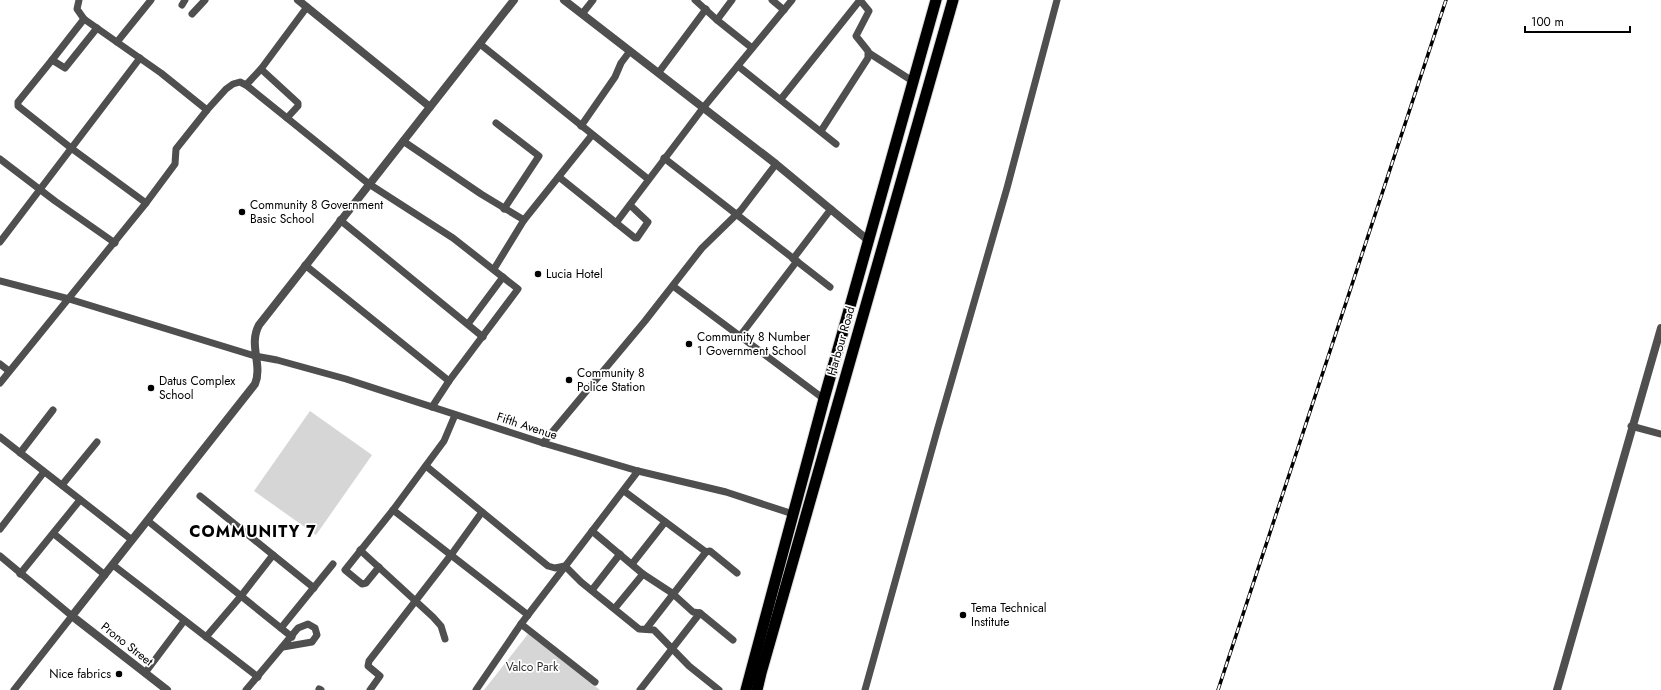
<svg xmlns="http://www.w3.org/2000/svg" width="1661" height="690" font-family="Jost,sans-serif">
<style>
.green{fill:#d6d6d6}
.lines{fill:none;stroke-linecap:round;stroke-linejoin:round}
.trunk-casing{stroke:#dbdbdb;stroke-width:13}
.minor{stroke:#4f4f4f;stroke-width:7}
.tertiary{stroke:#4f4f4f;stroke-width:8}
.trunk{stroke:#000;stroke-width:11}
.rail-casing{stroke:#000;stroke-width:3.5}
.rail{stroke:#fff;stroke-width:2;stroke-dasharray:6;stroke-linecap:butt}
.poi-dot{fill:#000;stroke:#fff;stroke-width:1.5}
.labels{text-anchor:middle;stroke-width:3.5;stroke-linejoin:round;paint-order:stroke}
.poi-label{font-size:12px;fill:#000;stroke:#fff;text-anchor:start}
.street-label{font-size:12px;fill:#000;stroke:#fff}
.park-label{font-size:12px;fill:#2d2d2d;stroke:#fff}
.district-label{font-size:16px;font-weight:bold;letter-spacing:1px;fill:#000;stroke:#fff}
</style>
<rect width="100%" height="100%" fill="#fff"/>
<g class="green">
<polygon points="310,411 372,455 316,535 254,491"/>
<polygon points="528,634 600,690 484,690"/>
</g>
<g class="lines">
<defs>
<g id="trunk">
<polyline points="746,690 824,399 936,0"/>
<polyline points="757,690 761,673 953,0"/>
</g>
</defs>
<use href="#trunk" class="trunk-casing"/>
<g class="minor">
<polyline points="79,0 77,9 84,19 161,73 207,110"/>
<polyline points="695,0 717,20 752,48"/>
<polyline points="772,0 784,10"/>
<polyline points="182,5 185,0"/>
<polyline points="192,14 205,0"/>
<polyline points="582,14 593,0"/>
<polyline points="84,19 52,60 65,68 97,28"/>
<polyline points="717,20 732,0"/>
<polyline points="117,42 151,0"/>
<polyline points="480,44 648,179"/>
<polyline points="869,53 914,82"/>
<polyline points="52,60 18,102 18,106 71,148 146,203"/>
<polyline points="738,66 836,144"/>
<polyline points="261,69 298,103 298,106 287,118"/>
<polyline points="659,72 706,9"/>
<polyline points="246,85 261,69 307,7"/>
<polyline points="781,99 860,0"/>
<polyline points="496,123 539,156 504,209"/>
<polyline points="581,126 615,77 621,63 630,51"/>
<polyline points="821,131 868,58 868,51 856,36 869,11 860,0"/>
<polyline points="403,141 481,194 524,220"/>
<polyline points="664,158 830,287"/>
<polyline points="0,159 55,201 115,243"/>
<polyline points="559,177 635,238 637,238 648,222 630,205"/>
<polyline points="340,220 483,337"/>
<polyline points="616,223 703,108 792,0"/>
<polyline points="0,242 140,58"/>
<polyline points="793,259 831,209"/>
<polyline points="305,265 449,381"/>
<polyline points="494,269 524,220 592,135"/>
<polyline points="0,281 69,299 255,356 277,360 346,379 543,443 638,471 726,492 793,514"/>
<polyline points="673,286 824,399"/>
<polyline points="468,324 503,277"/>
<polyline points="740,336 797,261"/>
<polyline points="0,364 9,371"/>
<polyline points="0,383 146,203 175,164 176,149 207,110 226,89 233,84 240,82 246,85 369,184 453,238 518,289 449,381 432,407"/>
<polyline points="1631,426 1661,434"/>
<polyline points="0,437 132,540"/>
<polyline points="543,443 645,321 702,248 741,210 776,164"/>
<polyline points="20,453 53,410"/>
<polyline points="426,466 548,566 555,568 565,566 581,582 639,629 654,630 689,666 719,690"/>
<polyline points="62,485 97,442"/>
<polyline points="624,491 706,552 710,551 737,573"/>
<polyline points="200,496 314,588"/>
<polyline points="393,510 528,615"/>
<polyline points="148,521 292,637"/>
<polyline points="0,529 44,472"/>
<polyline points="592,531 643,574 672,593 693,612 700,613 733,640"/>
<polyline points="54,534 105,575"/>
<polyline points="360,550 433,617 441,626 445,639"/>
<polyline points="0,556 72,616 14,690"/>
<polyline points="632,564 665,522"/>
<polyline points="113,565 258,677"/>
<polyline points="379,567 366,583 362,584 345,570 393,510 444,441 455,415"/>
<polyline points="20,574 80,500"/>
<polyline points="592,590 620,554"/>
<polyline points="615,608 643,574"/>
<polyline points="521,624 595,682"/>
<polyline points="281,628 333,564"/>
<polyline points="646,629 706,552"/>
<polyline points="206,637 241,596 273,555"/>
<polyline points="145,673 184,621"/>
<polyline points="319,689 321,690"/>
<polyline points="246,690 298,628 308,624 315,628 317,635 312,642 283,647"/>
<polyline points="370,690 380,676 368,666 369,661 451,555 482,512"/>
<polyline points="476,690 521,624 638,471"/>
<polyline points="640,690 700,613"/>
<polyline points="865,690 937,431 1007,188 1057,0"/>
</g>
<g class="tertiary">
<polyline points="298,0 430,107"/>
<polyline points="564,0 776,164 869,241"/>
<path d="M167,690l-95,-74 183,-232c8,-19 -7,-39 4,-59l255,-325"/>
<polyline points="1557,690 1661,328"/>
</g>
<use href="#trunk" class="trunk"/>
<defs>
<polyline id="rail" points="1218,690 1446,0"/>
</defs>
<use href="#rail" class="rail-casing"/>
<use href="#rail" class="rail"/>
</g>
<g class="poi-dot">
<circle cx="242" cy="212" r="4"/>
<circle cx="538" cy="274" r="4"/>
<circle cx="689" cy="344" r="4"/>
<circle cx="569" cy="380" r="4"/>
<circle cx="151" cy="388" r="4"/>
<circle cx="963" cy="615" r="4"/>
<circle cx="119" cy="674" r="4"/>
</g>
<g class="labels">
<g class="poi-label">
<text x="250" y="209">Community 8 Government<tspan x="250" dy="14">Basic School</tspan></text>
<text x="546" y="278">Lucia Hotel</text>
<text x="697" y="341">Community 8 Number<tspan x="697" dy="14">1 Government School</tspan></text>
<text x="577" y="377">Community 8<tspan x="577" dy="14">Police Station</tspan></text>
<text x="159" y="385">Datus Complex<tspan x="159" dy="14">School</tspan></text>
<text x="971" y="612">Tema Technical<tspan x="971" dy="14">Institute</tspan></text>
<text x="111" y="678" text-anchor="end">Nice fabrics</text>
</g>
<g class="street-label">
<text transform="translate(841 341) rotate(-74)" y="4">Harbour Road</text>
<text transform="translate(527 426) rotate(18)" y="4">Fifth Avenue</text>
<text transform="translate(127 644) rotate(38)" y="4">Prono Street</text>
</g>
<g class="park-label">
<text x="532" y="671">Valco Park</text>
</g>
<g class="district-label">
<text x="253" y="537">COMMUNITY 7</text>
</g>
</g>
<path d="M1525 26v6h105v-6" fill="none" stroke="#000000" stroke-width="2"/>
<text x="1531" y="26" font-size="12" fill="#000000" stroke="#ffffff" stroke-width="3" paint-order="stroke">100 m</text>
</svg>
